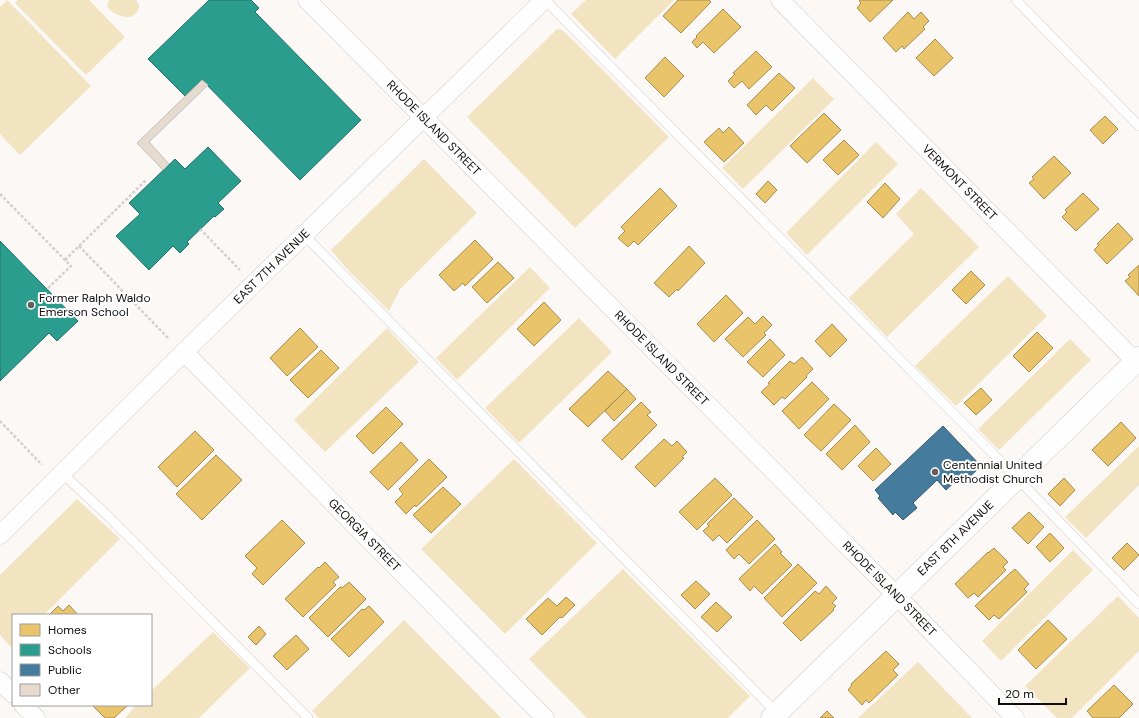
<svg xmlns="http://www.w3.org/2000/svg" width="1139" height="718" font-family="'DM Sans',sans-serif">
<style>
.green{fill:#f3e4c1}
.homes{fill:#e9c46a;stroke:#a88d4e}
.schools{fill:#2a9d8f;stroke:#227267}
.public{fill:#457b9d;stroke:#355a71}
.building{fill:#e7dbcf;stroke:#c1bfbd}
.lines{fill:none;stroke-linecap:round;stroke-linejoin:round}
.service-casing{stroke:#d0cdcb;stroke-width:10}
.minor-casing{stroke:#d0cdcb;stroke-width:19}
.tertiary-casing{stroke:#d0cdcb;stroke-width:23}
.path{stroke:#d2d1d1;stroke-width:2.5;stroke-dasharray:3 2;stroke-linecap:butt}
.service{stroke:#fefefe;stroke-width:9}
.minor{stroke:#fefefe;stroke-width:18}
.tertiary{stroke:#fefefe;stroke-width:22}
.poi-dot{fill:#625f5d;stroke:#fff;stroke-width:1.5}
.labels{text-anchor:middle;stroke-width:4;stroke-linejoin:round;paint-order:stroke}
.street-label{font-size:12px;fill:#0f0c0b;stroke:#fff}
.poi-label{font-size:12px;fill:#0f0c0b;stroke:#fff;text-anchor:start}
</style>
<rect width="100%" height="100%" fill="#fbf8f6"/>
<g class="green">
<polygon points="7,0 91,86 20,155 0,134 0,7"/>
<polygon points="18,0 89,0 125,37 86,75 15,3"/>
<path d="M109,0h27c1,1 3,4 3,6 1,4 -5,11 -10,11 -6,1 -20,-5 -22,-11z"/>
<polygon points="586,0 674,0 615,59 571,14"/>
<polygon points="557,29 562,30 573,40 669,137 575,228 467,117"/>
<polygon points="813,78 834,99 743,189 722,168"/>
<polygon points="876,142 898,164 807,255 786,233"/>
<polygon points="424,159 477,213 400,289 389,311 347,269 331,250"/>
<polygon points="921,188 979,247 887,337 849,298 914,234 896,214"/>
<polygon points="530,267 550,288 457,380 436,358"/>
<polygon points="1008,276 1047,316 956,406 915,366"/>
<polygon points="579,318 612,352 519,443 485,408"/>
<polygon points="387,328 419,362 325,452 294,420"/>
<polygon points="1070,339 1091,360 999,450 978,429"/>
<polygon points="1139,446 1139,485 1086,538 1065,517"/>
<polygon points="514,459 597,543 505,634 421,549"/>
<polygon points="77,499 120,539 44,615 13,615 13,645 11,647 0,635 0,575"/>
<polygon points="1073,550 1093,570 1001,661 982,641"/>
<polygon points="623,569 750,696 728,718 587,718 529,659"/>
<polygon points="1118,596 1139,618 1139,651 1072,718 1057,718 1025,686"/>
<polygon points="404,620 501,718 319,718 312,711"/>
<polygon points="213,632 250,668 199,718 125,718 136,705 151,705 151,691"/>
<polygon points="918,662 972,718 858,718"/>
</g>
<g class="homes">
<polygon points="678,0 709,0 711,2 681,33 663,16"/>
<polygon points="860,0 893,0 870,22 857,8 861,3 859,1"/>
<polygon points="723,9 741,27 714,53 703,42 697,48 692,42 697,37 696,36"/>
<polygon points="908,12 914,19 921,12 929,21 923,27 925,29 904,49 902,46 896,52 883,38"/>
<polygon points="935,39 953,58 934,76 916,58"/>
<polygon points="756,51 772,67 749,89 742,81 734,88 728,81 735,74 733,73"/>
<polygon points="665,57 684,76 664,97 645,78"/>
<polygon points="779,73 795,88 772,111 766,105 756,115 747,105"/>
<polygon points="824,113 841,130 807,163 790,146"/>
<polygon points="1105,116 1118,129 1103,144 1090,130"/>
<polygon points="729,127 744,143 724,162 704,142 719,128 723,133"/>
<polygon points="844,140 859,155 838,175 823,160"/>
<polygon points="1054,156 1071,173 1044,199 1029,183 1034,179 1032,177"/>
<polygon points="768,181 777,190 765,203 756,194"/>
<polygon points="885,183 900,199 883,218 867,202"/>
<polygon points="660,188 677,206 638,245 634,241 628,247 618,238 625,231 621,227"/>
<polygon points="1083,193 1099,209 1076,231 1062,217 1067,212 1065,210"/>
<polygon points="1118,223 1133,239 1107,264 1094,250 1099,245 1097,244"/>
<polygon points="475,240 493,259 465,286 463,283 454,291 439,275"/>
<polygon points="689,246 705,263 678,291 677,289 669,297 654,283"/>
<polygon points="498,262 514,278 487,303 472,287"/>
<polygon points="1139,265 1139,296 1125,281 1130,277 1128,275"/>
<polygon points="971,271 985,285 966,304 952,290"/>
<polygon points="726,295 743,313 714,342 697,324"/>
<polygon points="544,302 561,320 534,346 517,329"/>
<polygon points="763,316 772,325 764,333 766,335 743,357 725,339 748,317 755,324"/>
<polygon points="832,324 847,340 830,357 815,341"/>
<polygon points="300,328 318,347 287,376 270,358"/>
<polygon points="1037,332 1053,348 1029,372 1013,356"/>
<polygon points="770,339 785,355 763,377 747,362"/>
<polygon points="321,350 339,368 308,398 290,380"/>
<polygon points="802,357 813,369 806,376 807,377 785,399 782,397 774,405 761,392 770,384 768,383 790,361 794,364"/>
<polygon points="608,371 627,389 588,427 569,409"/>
<polygon points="812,382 829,399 799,429 782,411"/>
<polygon points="981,388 992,400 976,415 964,403"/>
<polygon points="627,389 636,399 614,421 605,411"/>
<polygon points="641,402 651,412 647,415 657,425 622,460 602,440"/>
<polygon points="834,404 851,420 821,451 804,435"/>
<polygon points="386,407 403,424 373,454 356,436"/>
<polygon points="1121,422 1136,438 1108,466 1092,450"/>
<polygon points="855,425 870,442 842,470 826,454"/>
<polygon points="195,431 214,450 177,487 158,467"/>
<polygon points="664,439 672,446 677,441 687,452 682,457 684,458 655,487 635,467"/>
<polygon points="401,442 418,460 388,490 370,472"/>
<polygon points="876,448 891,464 873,481 858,466"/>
<polygon points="216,455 242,480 202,520 176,494"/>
<polygon points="429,459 447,477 416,507 415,505 406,514 395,502 403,494 399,489"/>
<polygon points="715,478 732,495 697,530 679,512"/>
<polygon points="1064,478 1075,490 1060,506 1048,494"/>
<polygon points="443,487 461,504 431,533 413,515"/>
<polygon points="734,498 753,517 727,543 719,535 713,541 703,531 709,526 707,524"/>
<polygon points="1029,512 1044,527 1028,544 1012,528"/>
<polygon points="282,520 305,543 263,585 252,574 257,568 245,556"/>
<polygon points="757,520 775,539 749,564 739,554 734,559 726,550"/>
<polygon points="1050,533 1064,548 1050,562 1036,547"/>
<polygon points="1127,543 1139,555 1124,570 1112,558"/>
<polygon points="775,544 782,552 780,553 792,565 762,594 754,586 750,591 739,579"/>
<polygon points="994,548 1008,562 1003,567 1006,570 978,597 974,593 968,598 955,584 988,552 988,553"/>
<polygon points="325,562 339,577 333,582 336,585 303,617 285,599 318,567 319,568"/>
<polygon points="798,564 817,583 782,617 764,598"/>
<polygon points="1015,569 1029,584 1024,589 1027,592 999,619 994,615 989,620 975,606 1009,574"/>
<polygon points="696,581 710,594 695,609 681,595"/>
<polygon points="349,582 366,599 328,637 309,618 340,587 342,588"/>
<polygon points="826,586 837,598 832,603 836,606 833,609 834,610 801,641 783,623 815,591 819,594"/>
<polygon points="566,597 575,605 562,618 560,617 542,635 526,619 548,598 557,606"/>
<polygon points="716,602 732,617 717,632 701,617"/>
<polygon points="69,605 78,615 49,615 58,606 63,611"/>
<polygon points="369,606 384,622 349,657 331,639 362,609 364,610"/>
<polygon points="1048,620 1067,639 1036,669 1018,650"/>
<polygon points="259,626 266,634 256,645 248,637"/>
<polygon points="296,635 309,649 287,670 273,656"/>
<polygon points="886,651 899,664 893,670 898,675 869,703 866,700 862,705 848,690 852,685 851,684"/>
<polygon points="1114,685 1133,704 1119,718 1093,718 1087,711"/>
<polygon points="92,705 128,705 114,718 105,718"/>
<polygon points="827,711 834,718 820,718"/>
</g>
<g class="schools">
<polygon points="209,0 251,0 259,8 255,12 361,120 300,180 202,80 185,96 148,59"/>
<polygon points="208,147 241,181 218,203 224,209 215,217 214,216 187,242 189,244 180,253 173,246 149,270 116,236 140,214 129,203 175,159 185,169"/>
<polygon points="0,241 78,321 57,341 49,333 0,381"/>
</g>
<polygon class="public" points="943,426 981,466 963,483 959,478 946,490 937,480 913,503 917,508 903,520 895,512 893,515 878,498 880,496 875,490"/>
<polygon class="building" points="202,80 208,85 149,142 169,164 163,170 137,143"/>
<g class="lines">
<defs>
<g id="service">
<polyline points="545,0 1017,478 1139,604"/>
<polyline points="1016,0 1139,126"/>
<polyline points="304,235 777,713"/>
<polyline points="63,474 108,516 308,718"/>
</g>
<g id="minor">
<path id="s1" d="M307,0l590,596 118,122"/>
<path id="s2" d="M780,0l359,365"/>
<path id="s3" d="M184,352l361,366"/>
<path id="s4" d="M0,535l184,-183 360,-352"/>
<polyline points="0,681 13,694"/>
<polyline points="23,705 36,718"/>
</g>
<g id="tertiary">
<path id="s5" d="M772,718l367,-360"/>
</g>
</defs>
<use href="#service" class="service-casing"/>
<use href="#minor" class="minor-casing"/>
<use href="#tertiary" class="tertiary-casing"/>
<g class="path">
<polyline points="0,194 71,266 47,289"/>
<polyline points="200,229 240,270"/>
<polyline points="79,246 169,339"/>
<polyline points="65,260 146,180"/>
<polyline points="0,421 42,465"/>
</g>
<use href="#service" class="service"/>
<use href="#minor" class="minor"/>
<use href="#tertiary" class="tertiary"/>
</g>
<g class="poi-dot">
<circle cx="31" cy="305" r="4"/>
<circle cx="935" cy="472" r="4"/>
</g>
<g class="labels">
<g class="street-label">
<text dy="4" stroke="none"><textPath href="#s1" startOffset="180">RHODE ISLAND STREET</textPath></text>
<text dy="4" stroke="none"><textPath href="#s2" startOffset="256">VERMONT STREET</textPath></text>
<text dy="4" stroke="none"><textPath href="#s4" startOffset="382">EAST 7TH AVENUE</textPath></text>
<text dy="4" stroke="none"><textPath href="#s1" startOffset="504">RHODE ISLAND STREET</textPath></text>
<text dy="4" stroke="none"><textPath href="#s3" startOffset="257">GEORGIA STREET</textPath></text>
<text dy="4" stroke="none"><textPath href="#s5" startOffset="257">EAST 8TH AVENUE</textPath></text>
<text dy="4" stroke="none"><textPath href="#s1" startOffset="828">RHODE ISLAND STREET</textPath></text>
</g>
<g class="poi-label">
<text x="39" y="302">Former Ralph Waldo<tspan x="39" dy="14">Emerson School</tspan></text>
<text x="943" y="469">Centennial United<tspan x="943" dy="14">Methodist Church</tspan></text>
</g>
</g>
<rect x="12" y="614" width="140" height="92" fill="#ffffff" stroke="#9f9e9d"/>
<rect x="20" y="624" width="20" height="12" fill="#e9c46a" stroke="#9f9e9d"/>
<text x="48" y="634" font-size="12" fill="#0f0c0b">Homes</text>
<rect x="20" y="644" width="20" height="12" fill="#2a9d8f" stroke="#9f9e9d"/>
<text x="48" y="654" font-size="12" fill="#0f0c0b">Schools</text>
<rect x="20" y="664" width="20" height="12" fill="#457b9d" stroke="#9f9e9d"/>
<text x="48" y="674" font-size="12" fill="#0f0c0b">Public</text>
<rect x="20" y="684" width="20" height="12" fill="#e7dbcf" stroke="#9f9e9d"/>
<text x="48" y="694" font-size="12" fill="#0f0c0b">Other</text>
<path d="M999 698v6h67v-6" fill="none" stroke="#0f0c0b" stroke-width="2"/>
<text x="1005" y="698" font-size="12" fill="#0f0c0b" stroke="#ffffff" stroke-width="3" paint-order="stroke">20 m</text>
</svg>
